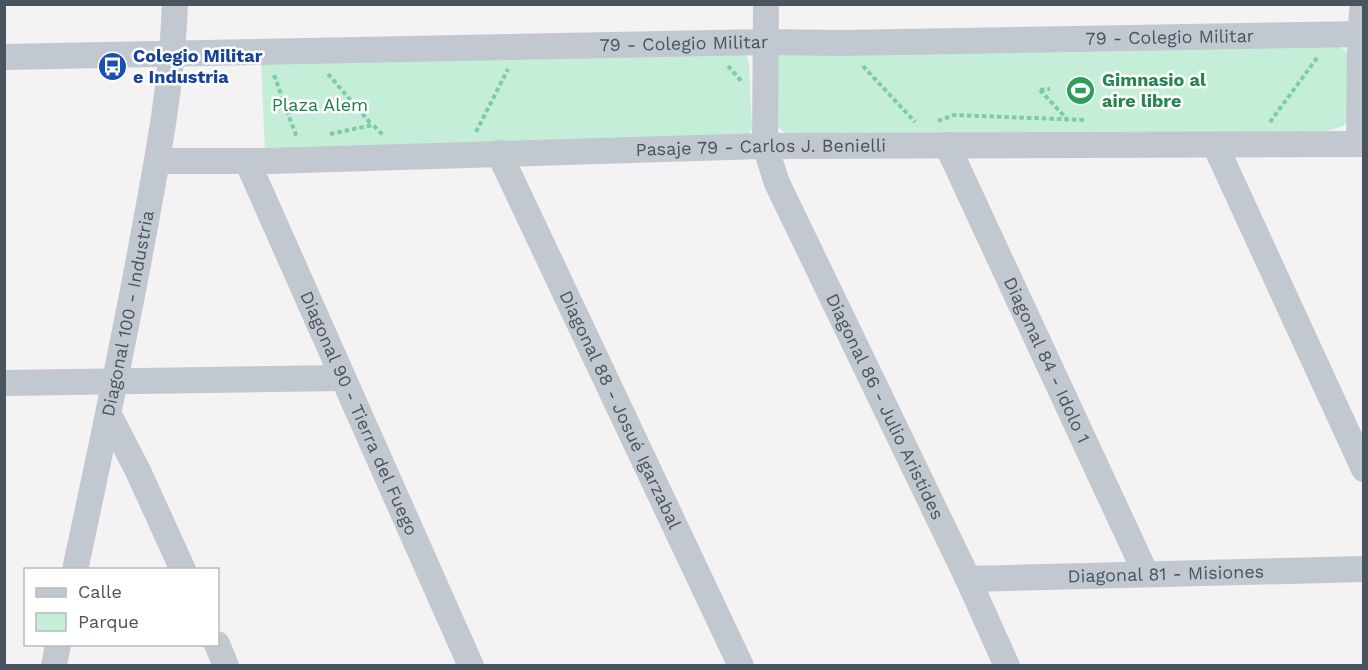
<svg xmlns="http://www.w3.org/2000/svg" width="1368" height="670" font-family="'Work Sans',sans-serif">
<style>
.green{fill:#c4eed7}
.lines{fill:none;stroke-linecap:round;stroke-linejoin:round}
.path{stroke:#7dcba9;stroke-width:4;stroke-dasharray:4.5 3;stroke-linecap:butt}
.minor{stroke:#c1c8d0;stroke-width:26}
.labels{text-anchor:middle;stroke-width:5;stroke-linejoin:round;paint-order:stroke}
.street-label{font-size:18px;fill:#4a545f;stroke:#fff}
.transit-label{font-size:18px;font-weight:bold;fill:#164399;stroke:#fff;text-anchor:start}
.leisure-label{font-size:18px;font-weight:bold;fill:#27864d;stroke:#fff;text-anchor:start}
.park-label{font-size:18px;fill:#1c7f53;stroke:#fff}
</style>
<rect width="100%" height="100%" fill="#f4f2f2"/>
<g class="green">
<polygon points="1334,44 1345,50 1351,62 1350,118 1343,126 1327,131 787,135 776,125 777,62 781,51"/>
<polygon points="746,54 749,63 752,128 748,135 265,152 261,60"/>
</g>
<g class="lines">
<g class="path">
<polyline points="728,66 743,83"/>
<polyline points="863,66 915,122"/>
<polyline points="328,74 372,125"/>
<polyline points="274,75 297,138"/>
<polyline points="1040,90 1066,118"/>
<polyline points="1040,90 1050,89"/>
<polyline points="938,121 954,115 1085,120"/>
<polyline points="1270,122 1317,58"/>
<polyline points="476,132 508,69"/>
<polyline points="330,134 373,125 383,135"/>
</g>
<g class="minor">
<path id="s1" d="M766,4l-1,142 12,37 191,396 39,87"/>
<path id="s2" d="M4,57l761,-15 76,1 523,-9"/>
<polyline points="1359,144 1360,35 1363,4"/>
<path id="s3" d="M947,145l199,429"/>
<polyline points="1215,145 1364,469"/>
<path id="s4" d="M499,153l242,513"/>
<path id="s5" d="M158,161h110l497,-15 599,-2"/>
<path id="s6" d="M247,161l224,505"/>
<polyline points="4,383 343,378"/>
<polyline points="109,415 138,471 183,570"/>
<path id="s7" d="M75,570c23,-107 46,-214 66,-322 15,-81 31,-161 34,-244"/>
<path id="s8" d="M968,579l396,-10"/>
<polyline points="217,644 226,666"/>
<polyline points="54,666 58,644"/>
</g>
</g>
<defs>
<symbol id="bus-disc" viewBox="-11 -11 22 22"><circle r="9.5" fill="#1a4fb4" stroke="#fff"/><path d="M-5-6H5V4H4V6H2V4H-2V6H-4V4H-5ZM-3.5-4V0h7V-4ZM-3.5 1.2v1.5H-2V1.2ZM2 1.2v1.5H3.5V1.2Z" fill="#fff"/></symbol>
<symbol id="stadium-disc" viewBox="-11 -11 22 22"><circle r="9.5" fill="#2e9e5b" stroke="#fff"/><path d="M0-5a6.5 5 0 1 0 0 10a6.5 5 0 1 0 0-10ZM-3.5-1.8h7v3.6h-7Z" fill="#fff"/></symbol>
</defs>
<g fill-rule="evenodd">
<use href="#bus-disc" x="96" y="50" width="33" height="33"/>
<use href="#stadium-disc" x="1064" y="74" width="33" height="33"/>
</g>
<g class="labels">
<g class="street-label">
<text dy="6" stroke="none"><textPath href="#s2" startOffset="1166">79 - Colegio Militar</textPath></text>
<text dy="6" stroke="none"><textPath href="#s2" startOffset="680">79 - Colegio Militar</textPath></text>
<text dy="6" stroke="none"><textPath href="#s5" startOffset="603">Pasaje 79 - Carlos J. Benielli</textPath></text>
<text dy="6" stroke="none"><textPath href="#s7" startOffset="262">Diagonal 100 - Industria</textPath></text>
<text dy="6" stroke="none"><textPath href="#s3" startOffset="237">Diagonal 84 - Idolo 1</textPath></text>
<text dy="6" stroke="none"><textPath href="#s1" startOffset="429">Diagonal 86 - Julio Aristides</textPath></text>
<text dy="6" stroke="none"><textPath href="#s4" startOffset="284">Diagonal 88 - Josué Igarzabal</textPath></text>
<text dy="6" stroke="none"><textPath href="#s6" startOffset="276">Diagonal 90 - Tierra del Fuego</textPath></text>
<text dy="6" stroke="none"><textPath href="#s8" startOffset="198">Diagonal 81 - Misiones</textPath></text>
</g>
<g class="transit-label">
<text x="133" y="62">Colegio Militar<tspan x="133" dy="21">e Industria</tspan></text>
</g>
<g class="leisure-label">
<text x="1102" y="86">Gimnasio al<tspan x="1102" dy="21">aire libre</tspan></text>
</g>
<g class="park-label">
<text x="320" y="111">Plaza Alem</text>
</g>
</g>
<rect width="1368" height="670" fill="none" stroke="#4a545f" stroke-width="12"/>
<rect x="24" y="568" width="195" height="78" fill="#ffffff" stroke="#b7bbbf" stroke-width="1.5"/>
<rect x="36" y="588" width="30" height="9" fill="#c1c8d0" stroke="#b7bbbf" stroke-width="1.5"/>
<text x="78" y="598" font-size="18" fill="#4a545f">Calle</text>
<rect x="36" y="613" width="30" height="18" fill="#c4eed7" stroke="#b7bbbf" stroke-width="1.5"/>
<text x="78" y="628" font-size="18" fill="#4a545f">Parque</text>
</svg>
